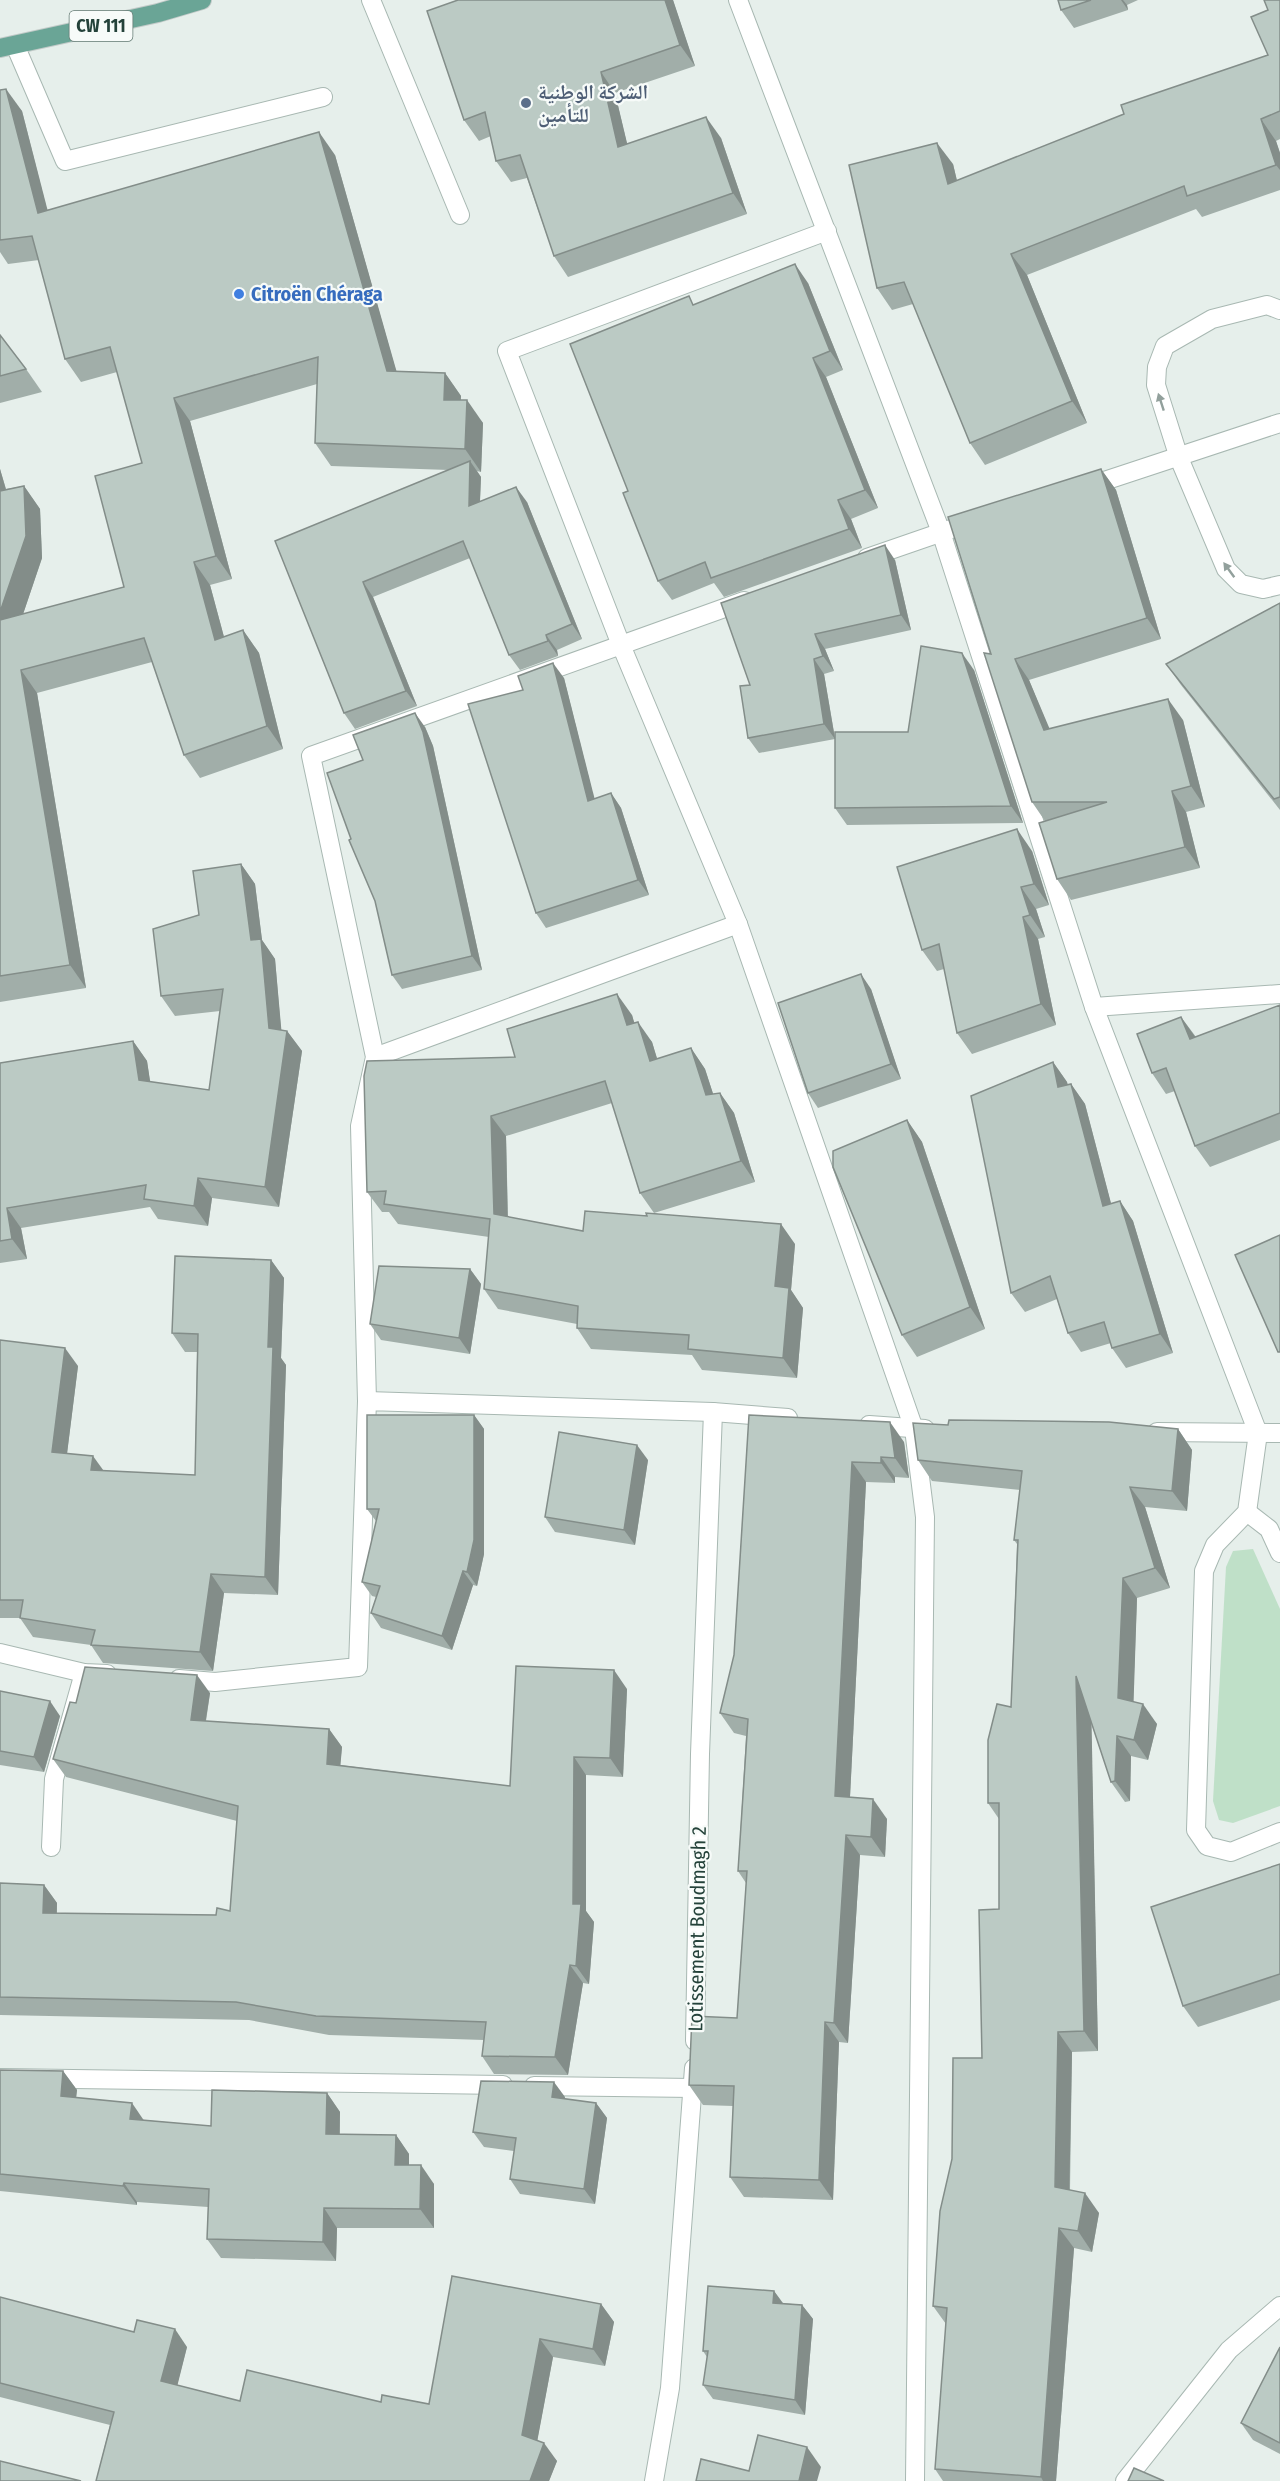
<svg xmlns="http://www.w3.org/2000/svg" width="1280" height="2481" font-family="'Fira Sans Condensed','Noto Naskh Arabic',sans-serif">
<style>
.green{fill:#bfe0c8}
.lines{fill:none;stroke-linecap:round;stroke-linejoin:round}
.minor-casing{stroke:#a8b8b2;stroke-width:20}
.major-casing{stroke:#c2cac8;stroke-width:20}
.minor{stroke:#fff;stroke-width:18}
.major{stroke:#6aa596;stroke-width:18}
.wall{fill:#a1aea9;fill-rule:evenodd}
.shaded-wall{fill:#838d89}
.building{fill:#bbcac4;stroke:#838d89;stroke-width:1.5}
.oneway{fill:#92a09c}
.service-dot{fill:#5c6f8a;stroke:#f7fbf9;stroke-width:2}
.shop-dot{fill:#3f7fe0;stroke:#f7fbf9;stroke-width:2}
.labels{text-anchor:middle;stroke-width:4.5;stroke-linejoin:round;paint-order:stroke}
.shield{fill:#f7fbf9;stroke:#637a73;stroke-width:1.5}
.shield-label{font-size:18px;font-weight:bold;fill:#24423a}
.service-label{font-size:20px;font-weight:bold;fill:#4e5e75;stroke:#f7fbf9;text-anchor:start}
.shop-label{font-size:20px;font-weight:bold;fill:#366cbe;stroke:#f7fbf9;text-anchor:start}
.street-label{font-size:20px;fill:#24423a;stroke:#f7fbf9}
</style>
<rect width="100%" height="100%" fill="#e6efeb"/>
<polygon class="green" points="1253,1549 1280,1609 1280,1806 1233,1823 1219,1820 1213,1801 1226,1567 1233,1551"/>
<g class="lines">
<defs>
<g id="minor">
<polyline points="371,0 460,215"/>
<polyline points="738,0 941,532 1094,1007 1258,1433 1247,1512 1215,1545 1204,1571 1196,1830 1207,1846 1231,1852 1280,1832"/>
<polyline points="15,45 65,161 323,97"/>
<polyline points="827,231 507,351 621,645 738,924 914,1429 925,1517 915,2481"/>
<polyline points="1280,310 1267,305 1212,319 1165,346 1157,367 1156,385 1179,458 1226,569 1241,584 1263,589 1280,585"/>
<polyline points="1086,487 1280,423"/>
<polyline points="867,558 951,529"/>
<polyline points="1094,1007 1280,994"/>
<polyline points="375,1057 738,924"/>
<polyline points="367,1401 360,1126 375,1057 311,756 744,601"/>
<polyline points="869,1425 925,1429"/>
<polyline points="1157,1432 1280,1433"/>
<polyline points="1247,1512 1269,1529 1280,1553"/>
<polyline points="0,1653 84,1673 107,1674"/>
<polyline points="179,1679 215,1682 358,1667 367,1401 713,1412 788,1418"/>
<polyline points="51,1847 54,1779 84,1673"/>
<polyline points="695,2041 700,1754 713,1412"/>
<polyline points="0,2078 503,2085"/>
<polyline points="534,2086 694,2088"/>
<polyline points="654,2481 670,2388 694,2068"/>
<polyline points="1125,2481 1229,2350 1280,2306"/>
</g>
<polyline id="major" points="0,48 158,13 202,0"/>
</defs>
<use href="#minor" class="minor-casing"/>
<use href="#major" class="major-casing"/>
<use href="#minor" class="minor"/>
<use href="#major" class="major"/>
</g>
<g class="wall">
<polygon points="458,0 673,0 695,66 615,93 627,144 721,138 747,214 568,277 554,256 527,178 511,182 496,161 491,136 479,141 464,120"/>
<polygon points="1058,0 1138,0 1127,5 1128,10 1074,28 1061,10"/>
<polygon points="1280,0 1280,139 1276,141 1280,153 1280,190 1202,217 1196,209 1027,275 1087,423 985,465 970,443 913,304 892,310 877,288 953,164 957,181 1124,114 1268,55 1268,10"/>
<polygon points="0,90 22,111 47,210 335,155 396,371 445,373 461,396 460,400 483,423 481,472 477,471 481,477 480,502 527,502 582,639 557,650 558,656 520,670 509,655 470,558 373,597 417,706 355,729 344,713 275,541 449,470 331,466 315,443 317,384 190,421 232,579 210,585 224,637 243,630 259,653 283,749 200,778 184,755 152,662 37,693 86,988 0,1002 0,469 6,489 24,486 40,509 42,558 23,614 124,587 142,463 117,372 81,382 65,359 39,260 8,264 0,252"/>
<polygon points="808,283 843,370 826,377 878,508 851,519 862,548 724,597 714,583 672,600 658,581 628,491 695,305"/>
<polygon points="0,335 26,369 42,392 0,403"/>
<polygon points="1101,469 1116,490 1161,639 1029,680 1049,729 1183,720 1205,807 1186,812 1200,868 1071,900 1057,879 1045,821 1032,802 991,654"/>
<polygon points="895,560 911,630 825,649 834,671 824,674 835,738 908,732 974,670 1023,823 847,825 835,808 835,739 759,753 748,738 750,685"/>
<polygon points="1280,603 1280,810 1181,685 1166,664"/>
<polygon points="564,678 594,799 611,793 621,808 649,895 546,928 536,913 523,690"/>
<polygon points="425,727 433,746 482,970 402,989 392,975 375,901 363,760"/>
<polygon points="1032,851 1049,905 1036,909 1045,937 1038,939 1056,1025 972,1054 957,1033 944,969 937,971 922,950"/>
<polygon points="241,864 255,884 262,940 275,959 281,1030 287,1031 302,1051 279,1207 212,1198 208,1226 158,1219 150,1207 21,1228 27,1259 0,1263 0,1063 133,1041 147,1061 150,1082 209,1090 220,1011 175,1016 161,996 199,915"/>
<polygon points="871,989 901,1079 818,1108 808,1093"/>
<polygon points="1280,1005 1280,1140 1210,1167 1195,1146 1175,1091 1166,1094 1152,1073 1181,1017 1196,1037"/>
<path d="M632,1015l2,8 18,19 5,17 34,-11 14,21 8,25 7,-1 14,20 21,69 -101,31 141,31 -4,46 12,18 -6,70 -95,-8 -10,-15 -101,-6 -14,-21v-4l-79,-15 -14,-20 5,-52 -91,-13 -9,-12h-7l-15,-20 148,-135zM612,1103l28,90 14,20 -71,18 -75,-14 -2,-81z"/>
<polygon points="1053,1062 1067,1082 1068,1085 1071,1084 1085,1104 1111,1204 1120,1201 1133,1221 1173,1353 1126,1368 1112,1348 1111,1343 1081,1352 1068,1333 1057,1299 1025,1312 1011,1293"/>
<polygon points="907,1120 922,1142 985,1329 917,1357 902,1335"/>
<polygon points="271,1260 284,1278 281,1358 286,1365 278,1595 224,1593 213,1671 103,1663 91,1645 33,1637 20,1618 0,1618 0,1340 78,1366 67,1453 103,1471 195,1475 197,1352 185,1352 172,1333"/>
<polygon points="470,1269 481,1284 470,1354 381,1340 370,1324"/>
<polygon points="474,1415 484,1429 484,1554 477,1586 473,1585 452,1650 381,1628 371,1613 376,1597 372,1596 362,1582 376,1521 367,1509"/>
<polygon points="749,1415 904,1442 909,1478 895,1477 895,1483 866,1482 850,1797 887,1819 885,1857 860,1855 848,2043 839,2042 833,2200 744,2197 730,2177 733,2106 703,2105 689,2085 737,2018 746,1883 738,1871 746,1736 734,1733 720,1713 734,1655"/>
<polygon points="948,1425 1178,1429 1192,1450 1187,1511 1145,1507 1170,1588 1137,1598 1133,1702 1157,1724 1148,1760 1131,1756 1130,1801 1125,1802 1111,1782 1091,1722 1098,2051 1072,2052 1070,2190 1099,2213 1092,2252 1074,2248 1056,2481 943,2481 935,2469 946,2324 933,2306 982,2058 999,1909 999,1819 988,1803 1011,1707 1017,1544 1014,1540 1020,1490 932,1481 918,1460"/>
<polygon points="648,1460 635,1545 555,1532 545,1517"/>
<polygon points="627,1689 623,1777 586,1775 586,1911 594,1922 589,1984 583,1983 568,2075 494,2074 482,2056 484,2040 329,2035 249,2020 0,2015 0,1883 44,1885 57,1903 57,1913 216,1915 230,1911 237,1821 66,1777 53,1759 76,1703 210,1693 206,1721 329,1729 342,1747 340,1765 510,1786"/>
<polygon points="0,1691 60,1716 44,1772 0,1765"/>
<polygon points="1280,1864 1280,2000 1198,2027 1183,2006"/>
<polygon points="0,2070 63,2071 77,2090 76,2098 143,2120 211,2126 327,2093 340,2112 340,2134 396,2135 409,2154 409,2165 434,2184 434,2228 337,2228 336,2261 221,2258 207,2239 208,2207 137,2202 137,2205 0,2191"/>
<polygon points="565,2097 564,2099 596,2103 607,2118 595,2204 520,2194 510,2179 514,2151 484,2147 473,2132"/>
<polygon points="774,2291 783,2303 802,2305 813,2319 805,2415 713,2399 703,2385 707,2357 703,2351"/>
<polygon points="0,2297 187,2347 177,2385 240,2401 381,2402 429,2404 601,2304 614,2322 605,2366 553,2357 537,2441 557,2461 549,2481 96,2481 110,2425 0,2397"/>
<polygon points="1280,2347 1280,2454 1253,2440 1241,2423"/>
</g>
<g class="shaded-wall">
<polygon points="665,0 673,0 695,66 680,45"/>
<polygon points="1121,0 1123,0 1127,5 1128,10"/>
<polygon points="601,72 615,93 633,168 618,147"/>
<polygon points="6,89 22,111 54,235 38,213"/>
<polygon points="706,117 721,138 747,214 733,193"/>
<polygon points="1261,119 1276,141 1280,153 1280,170 1276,165"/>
<polygon points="319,132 335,155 403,394 387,371"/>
<polygon points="937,143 953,164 963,206 948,184"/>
<polygon points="1011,254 1027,275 1087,423 1072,401"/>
<polygon points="795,264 808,283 843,370 830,351"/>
<polygon points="813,358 826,377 878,508 865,490"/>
<polygon points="445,373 461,396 460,422 444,400"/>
<polygon points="174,398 190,421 232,579 216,556"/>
<polygon points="467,400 483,423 481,472 465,449"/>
<polygon points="470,461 481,477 479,521 469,506"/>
<polygon points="0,469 13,514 0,495"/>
<polygon points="1101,469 1116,490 1161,639 1147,618"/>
<polygon points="24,486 40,509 42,558 13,644 0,625 0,612"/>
<polygon points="516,487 527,502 582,639 572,624"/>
<polygon points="838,500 851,519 862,548 849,529"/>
<polygon points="885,545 895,560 911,630 901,615"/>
<polygon points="194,562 210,585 231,663 215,640"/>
<polygon points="363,582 373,597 417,706 406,691"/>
<polygon points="243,630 259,653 283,749 267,726"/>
<polygon points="815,634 825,649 834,671 823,656"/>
<polygon points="546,635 557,650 558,656 548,641"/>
<polygon points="962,653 974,670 1023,823 1011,806"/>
<polygon points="814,659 824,674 835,739 824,724"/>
<polygon points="1015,659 1029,680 1059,751 1044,730"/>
<polygon points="553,663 564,678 599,816 588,801"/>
<polygon points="21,670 37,693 86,988 70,965"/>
<polygon points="1168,699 1183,720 1205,807 1191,786"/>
<polygon points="415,713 425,727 433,746 482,970 472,956"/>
<polygon points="1172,791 1186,812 1200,868 1185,847"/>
<polygon points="611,793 621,808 649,895 638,880"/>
<polygon points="1017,829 1032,851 1049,905 1034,884"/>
<polygon points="241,864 255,884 262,940 275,959 283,1048 269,1028 251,940"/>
<polygon points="1021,887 1036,909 1045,937 1030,915"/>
<polygon points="1023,917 1038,939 1056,1025 1041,1004"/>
<polygon points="861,974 871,989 901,1079 891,1064"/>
<polygon points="617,994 632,1015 641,1045 627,1025"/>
<polygon points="1181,1017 1196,1038 1190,1039"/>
<polygon points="638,1022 652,1042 664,1081 650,1061"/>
<polygon points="287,1031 302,1051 279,1207 265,1187"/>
<polygon points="133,1041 147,1061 153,1100 139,1080"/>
<polygon points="691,1048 705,1069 720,1115 706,1095"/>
<polygon points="1053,1062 1067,1082 1072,1107 1058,1087"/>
<polygon points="1071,1084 1085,1104 1117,1226 1103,1206"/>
<polygon points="720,1093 734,1113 755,1182 741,1161"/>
<polygon points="491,1116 506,1136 508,1234 494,1214"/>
<polygon points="907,1120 922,1142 985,1329 970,1307"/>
<polygon points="198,1178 212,1198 208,1226 194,1206"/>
<polygon points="1120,1201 1133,1221 1173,1353 1160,1334"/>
<polygon points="7,1208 21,1228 27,1259 12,1239"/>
<polygon points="781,1224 795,1244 791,1290 803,1308 797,1378 783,1358 775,1286"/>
<polygon points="271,1260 284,1278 281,1358 286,1365 278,1595 265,1577 268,1347"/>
<polygon points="470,1269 481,1284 470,1354 459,1338"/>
<polygon points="65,1348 78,1366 65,1470 52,1452"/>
<polygon points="474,1415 484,1429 484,1554 477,1586 467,1572"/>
<polygon points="890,1422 904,1442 909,1478 895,1458"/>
<polygon points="1178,1429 1192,1450 1187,1511 1172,1491"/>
<polygon points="637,1445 648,1460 635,1545 624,1530"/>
<polygon points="93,1456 106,1474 91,1470"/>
<polygon points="881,1457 895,1477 895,1483 881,1463"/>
<polygon points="852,1462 866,1482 849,1816 835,1796"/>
<polygon points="1130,1487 1145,1507 1170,1588 1155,1568"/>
<polygon points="463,1571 473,1585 452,1650 442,1636"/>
<polygon points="211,1574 224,1593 213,1671 200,1652"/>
<polygon points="1123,1578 1137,1598 1133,1719 1118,1698"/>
<polygon points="614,1670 627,1689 623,1777 610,1758"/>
<polygon points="197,1675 210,1693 203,1738 191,1720"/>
<polygon points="1076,1676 1091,1696 1098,2051 1084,2031"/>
<polygon points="50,1701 60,1716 44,1772 34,1757"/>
<polygon points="1143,1704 1157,1724 1148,1760 1134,1740"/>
<polygon points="329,1729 342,1747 339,1782 327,1764"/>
<polygon points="1117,1736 1131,1756 1130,1801 1115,1781"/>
<polygon points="574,1757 586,1775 586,1911 594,1922 589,1984 576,1966 573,1904"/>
<polygon points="873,1799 887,1819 885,1857 871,1837"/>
<polygon points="846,1835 860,1855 848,2043 834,2023"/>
<polygon points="44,1885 57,1903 56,1931 43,1913"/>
<polygon points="570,1965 583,1983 568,2075 555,2057"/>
<polygon points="825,2022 839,2042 833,2200 819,2180"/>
<polygon points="1058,2032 1072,2052 1069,2208 1055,2187"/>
<polygon points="63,2071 77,2090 74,2115 61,2096"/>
<polygon points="554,2082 565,2097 562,2112 552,2097"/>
<polygon points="327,2093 340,2112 339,2153 326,2134"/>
<polygon points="132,2103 145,2122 130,2119"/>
<polygon points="596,2103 607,2118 595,2204 584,2189"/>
<polygon points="396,2135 409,2154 409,2184 395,2165"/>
<polygon points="421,2165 434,2184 434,2228 420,2209"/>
<polygon points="124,2183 137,2202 137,2205 123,2186"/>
<polygon points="1085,2193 1099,2213 1092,2252 1078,2231"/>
<polygon points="324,2208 337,2228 336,2261 323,2242"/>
<polygon points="1059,2228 1074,2248 1056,2481 1043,2481 1041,2477"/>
<polygon points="774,2291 784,2305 773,2303"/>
<polygon points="601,2304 614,2322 605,2366 593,2349"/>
<polygon points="802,2305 813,2319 805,2415 795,2400"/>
<polygon points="175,2329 187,2347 174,2399 161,2381"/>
<polygon points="540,2339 553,2357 535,2453 522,2435"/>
<polygon points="544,2443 557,2461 549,2481 530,2481"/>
<polygon points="807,2447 821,2467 817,2481 799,2481"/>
</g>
<g class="building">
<polygon points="458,0 665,0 680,45 601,72 618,147 706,117 733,193 554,256 520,155 496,161 485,112 464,120 427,11"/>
<polygon points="1058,0 1091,0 1061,10"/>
<polygon points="1264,0 1280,0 1280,111 1261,119 1276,165 1187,196 1184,186 1011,254 1072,401 970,443 904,282 877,288 849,165 937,143 948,184 1124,114 1121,105 1268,55 1251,17 1268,10"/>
<polygon points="6,89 38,213 319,132 387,371 445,373 444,400 467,400 465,449 315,443 318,357 174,398 216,556 194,562 215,640 243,630 267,726 184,755 144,638 21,670 70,965 0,976 0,620 124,587 95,476 142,463 110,347 65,359 32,236 0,240 0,90"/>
<polygon points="795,264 830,351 813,358 865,490 838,500 849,529 711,578 705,562 658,581 623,493 628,491 570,344 689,296 693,305"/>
<polygon points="0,335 26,369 0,376"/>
<polygon points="470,461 469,506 516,487 572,624 546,635 548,641 509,655 463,541 363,582 406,691 344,713 275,541"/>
<polygon points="1101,469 1147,618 1015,659 1044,730 1168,699 1191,786 1172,791 1185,847 1057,879 1039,823 1107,802 1032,802 984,653 991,654 948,517"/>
<polygon points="24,486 26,536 0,612 0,491"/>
<polygon points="885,545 901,615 815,634 823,656 814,659 824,724 748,738 740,686 750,685 721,603"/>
<polygon points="1280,603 1280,797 1274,799 1166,664"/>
<polygon points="921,646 962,653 1011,806 835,808 835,732 908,732"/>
<polygon points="553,663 588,801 611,793 638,880 536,913 468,704 523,690 518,676"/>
<polygon points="415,713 423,732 472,956 392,975 375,901 349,840 351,839 327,773 363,760 353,735"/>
<polygon points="1017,829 1034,884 1021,887 1030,915 1023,917 1041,1004 957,1033 939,944 922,950 897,867"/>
<polygon points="241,864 251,940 261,939 269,1028 287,1031 265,1187 198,1178 194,1206 144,1199 146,1185 7,1208 12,1239 0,1241 0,1063 133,1041 139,1080 209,1090 223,989 161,996 153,929 199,915 193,871"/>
<polygon points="861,974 891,1064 808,1093 778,1003"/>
<polygon points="617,994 627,1025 638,1022 650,1061 691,1048 706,1095 720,1093 741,1161 640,1193 605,1081 491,1116 494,1214 583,1231 585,1211 647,1216 646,1213 781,1224 775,1286 789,1288 783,1358 688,1349 689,1335 577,1328 578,1306 484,1289 490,1219 384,1204 386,1191 367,1192 364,1076 367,1061 515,1057 507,1029"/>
<polygon points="1280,1005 1280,1113 1195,1146 1166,1068 1152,1073 1137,1034 1181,1017 1190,1039"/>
<polygon points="1053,1062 1058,1087 1071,1084 1103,1206 1120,1201 1160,1334 1112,1348 1104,1322 1068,1333 1050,1276 1011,1293 971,1096"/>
<polygon points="907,1120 970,1307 902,1335 833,1167 833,1151"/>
<polygon points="1280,1235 1280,1352 1278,1352 1235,1255"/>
<polygon points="175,1256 271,1260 268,1347 273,1347 265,1577 211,1574 200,1652 91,1645 95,1630 20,1618 23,1600 0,1600 0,1340 65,1348 52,1452 93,1456 91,1470 195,1475 198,1334 172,1333"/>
<polygon points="379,1266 470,1269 459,1338 370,1324"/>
<polygon points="367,1415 474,1415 474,1540 467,1572 463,1571 442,1636 371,1613 380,1586 362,1582 379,1509 367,1509"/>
<polygon points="749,1415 890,1422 895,1458 881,1457 881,1463 852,1462 835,1796 873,1799 871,1837 846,1835 834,2023 825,2022 819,2180 730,2177 734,2086 689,2085 692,2016 737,2018 747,1871 738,1871 748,1719 720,1713 734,1655"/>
<polygon points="949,1420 1109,1422 1178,1429 1172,1491 1130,1487 1155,1568 1123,1578 1118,1698 1143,1704 1134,1740 1117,1736 1115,1781 1111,1782 1076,1676 1084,2031 1058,2032 1055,2187 1085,2193 1078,2231 1059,2228 1041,2477 935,2469 947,2308 933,2306 940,2211 952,2159 953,2058 982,2058 979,1910 999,1909 999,1803 988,1803 988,1740 997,1704 1011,1707 1018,1540 1014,1540 1022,1471 918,1460 913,1423 948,1425"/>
<polygon points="559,1432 637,1445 624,1530 545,1517"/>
<polygon points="516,1666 614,1670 610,1758 574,1757 573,1904 581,1904 576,1966 570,1965 555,2057 482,2056 486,2022 316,2016 236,2002 0,1997 0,1883 44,1885 43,1913 216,1915 217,1908 230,1911 238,1806 53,1759 70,1702 76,1703 85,1667 197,1675 191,1720 329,1729 327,1764 510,1786"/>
<polygon points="0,1691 50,1701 34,1757 0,1751"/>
<polygon points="1280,1864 1280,1974 1183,2006 1151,1907"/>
<polygon points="0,2070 63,2071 61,2096 132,2103 130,2119 211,2126 212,2090 327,2093 326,2134 396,2135 395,2165 421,2165 420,2209 324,2208 323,2242 207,2239 209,2189 124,2183 123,2186 0,2174"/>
<polygon points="481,2081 554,2082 552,2097 596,2103 584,2189 510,2179 516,2138 473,2132"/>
<polygon points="452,2276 601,2304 593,2349 540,2339 522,2435 544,2443 530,2481 531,2481 96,2481 114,2412 0,2383 0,2297 134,2332 137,2320 175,2329 161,2381 240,2401 247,2370 381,2402 382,2395 429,2404"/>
<polygon points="708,2286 774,2291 773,2303 802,2305 795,2400 703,2385 708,2351 703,2351"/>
<polygon points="1280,2347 1280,2443 1241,2423"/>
<polygon points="758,2435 807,2447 799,2481 696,2481 701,2459 749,2471"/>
<polygon points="0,2461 81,2481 0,2481"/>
<polygon points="1134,2468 1164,2481 1128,2481"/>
</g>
<defs><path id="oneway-solid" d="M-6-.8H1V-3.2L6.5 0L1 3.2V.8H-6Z" transform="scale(1.5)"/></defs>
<g class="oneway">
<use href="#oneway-solid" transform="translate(1161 402) rotate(-108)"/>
<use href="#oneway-solid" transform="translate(1229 570) rotate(-126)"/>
</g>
<circle class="service-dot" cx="526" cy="103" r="6"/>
<circle class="shop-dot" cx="239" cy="294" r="6"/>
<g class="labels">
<rect class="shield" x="69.5" y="11" width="63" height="30" rx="4.5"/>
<g class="shield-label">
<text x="101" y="32">CW 111</text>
</g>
<g class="service-label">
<text x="538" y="99">الشركة الوطنية<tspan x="538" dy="23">للتأمين</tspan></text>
</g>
<g class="shop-label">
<text x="251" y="301">Citroën Chéraga</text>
</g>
<g class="street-label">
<text transform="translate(697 1929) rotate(-89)" y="7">Lotissement Boudmagh 2</text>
</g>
</g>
</svg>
